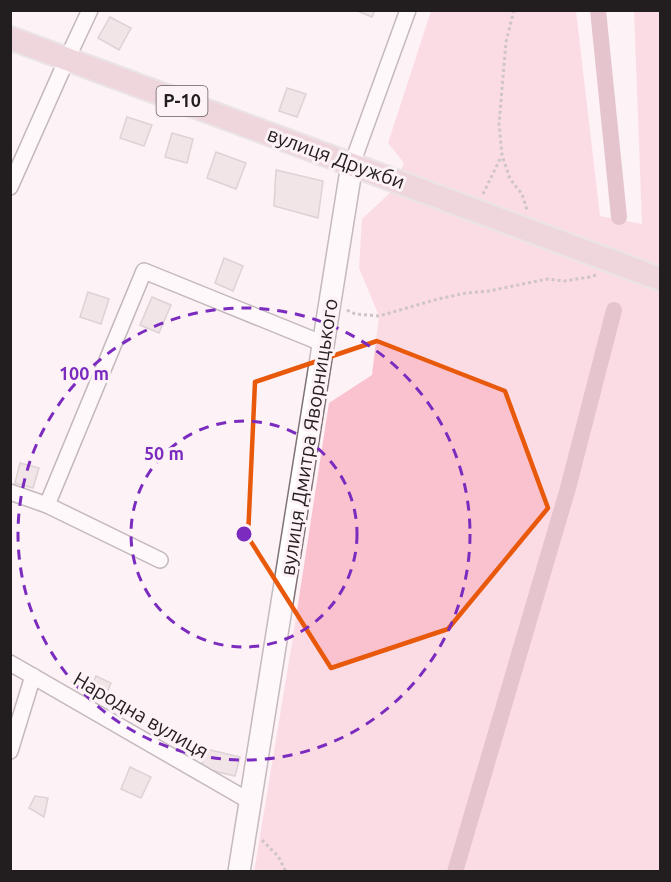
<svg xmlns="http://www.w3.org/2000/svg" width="671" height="882" font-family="Ubuntu,sans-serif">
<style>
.green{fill:#fac2cf}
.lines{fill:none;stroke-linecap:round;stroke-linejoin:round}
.canal{stroke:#c78d9b;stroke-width:16}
.building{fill:#e2d5d8;stroke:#b6aaac;stroke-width:1.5}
.minor-casing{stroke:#7f7376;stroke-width:18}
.secondary-casing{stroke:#7f7376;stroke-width:24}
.primary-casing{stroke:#d3d2d2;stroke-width:26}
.path{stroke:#978e91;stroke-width:3;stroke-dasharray:3 3;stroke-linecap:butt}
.minor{stroke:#fff;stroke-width:15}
.secondary{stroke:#fff;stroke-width:21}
.primary{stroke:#deb3be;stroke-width:22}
.marked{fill:none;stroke:#e8590c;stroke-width:4.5;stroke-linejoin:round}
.ring{fill:none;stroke:#7b2cbf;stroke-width:3;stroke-dasharray:10 8}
.labels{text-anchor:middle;stroke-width:6;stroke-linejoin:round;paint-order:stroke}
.shield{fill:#fdf2f5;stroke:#645d5e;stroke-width:1.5}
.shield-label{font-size:18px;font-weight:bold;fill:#221d1e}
.street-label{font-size:20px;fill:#221d1e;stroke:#fdf2f5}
.centre{fill:#7b2cbf;stroke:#fdf2f5;stroke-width:3}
.ring-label{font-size:18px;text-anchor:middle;font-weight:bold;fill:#7b2cbf;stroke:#fdf2f5;stroke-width:6;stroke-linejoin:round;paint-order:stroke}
</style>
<rect width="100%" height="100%" fill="#fdf2f5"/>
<polygon class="green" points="431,11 576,11 600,216 642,224 634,11 660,11 660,871 254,872 292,643 329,403 372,375 379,316 359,268 362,219 392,191 404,163 388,143"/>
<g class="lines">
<g class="canal">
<polyline points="598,10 619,217"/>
<polyline points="455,872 568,488 614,310"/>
</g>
</g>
<g class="building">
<polygon points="355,10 375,10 372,17"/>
<polygon points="110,17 131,28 119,50 98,38"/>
<polygon points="287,88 306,94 297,117 279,111"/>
<polygon points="127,117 152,125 144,146 120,138"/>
<polygon points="172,133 193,139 187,163 165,157"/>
<polygon points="216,152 246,163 236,189 207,178"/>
<polygon points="276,170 323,181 318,218 274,206"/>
<polygon points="224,258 243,266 233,291 215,283"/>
<polygon points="88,292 109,299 101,324 80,317"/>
<polygon points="152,297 171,305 159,333 140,325"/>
<polygon points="20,463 39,468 33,488 15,483"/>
<polygon points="96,676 111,683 105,697 90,691"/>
<polygon points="206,749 240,757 235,776 201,768"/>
<polygon points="130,767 151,777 141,798 121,789"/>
<polygon points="35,796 48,798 44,817 29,808"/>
</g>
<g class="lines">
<defs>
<g id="minor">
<polyline points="352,164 408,10"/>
<polyline points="10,187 67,59 90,10"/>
<polyline points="10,492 47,505 144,271 324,344"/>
<polyline points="47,505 160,560"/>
<polyline points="10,663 251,802"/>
<polyline points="10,751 33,676"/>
</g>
<polyline id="secondary" points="239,872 352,164"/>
<polyline id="primary" points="10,38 660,279"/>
</defs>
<use href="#minor" class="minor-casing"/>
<use href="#secondary" class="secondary-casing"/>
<use href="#primary" class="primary-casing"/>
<g class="path">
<polyline points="514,10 506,42 499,124 502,155 510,179 522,194 527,210"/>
<polyline points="483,194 501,157"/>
<polyline points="347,310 355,314 379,316 438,299 466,293 489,291 547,279 564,281 590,277 596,275"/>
<polyline points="262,840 278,856 286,872"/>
</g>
<use href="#minor" class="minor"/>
<use href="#secondary" class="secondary"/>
<use href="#primary" class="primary"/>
</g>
<path d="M0 0H671V882H0ZM377,341l128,50 43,117 -100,121 -117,39 -83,-131 7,-155z" fill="#fdf2f5" fill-opacity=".55" fill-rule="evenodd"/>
<path class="marked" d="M377,341l128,50 43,117 -100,121 -117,39 -83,-131 7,-155z"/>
<g class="ring">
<circle cx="244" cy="534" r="113"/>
<circle cx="244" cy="534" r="226"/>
</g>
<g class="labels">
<rect class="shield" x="156.5" y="86" width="51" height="30" rx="4.5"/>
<g class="shield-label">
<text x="182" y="107">Р-10</text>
</g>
<g class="street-label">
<text transform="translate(336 158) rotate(20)" y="7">вулиця Дружби</text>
<text transform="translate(309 437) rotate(-81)" y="7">вулиця Дмитра Яворницького</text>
<text transform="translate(141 715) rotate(30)" y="7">Народна вулиця</text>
</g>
</g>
<circle cx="244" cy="534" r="9" class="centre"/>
<g class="ring-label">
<text x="84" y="380">100 m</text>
<text x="164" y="460">50 m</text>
</g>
<rect width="671" height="882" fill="none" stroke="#221d1e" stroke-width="24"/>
</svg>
